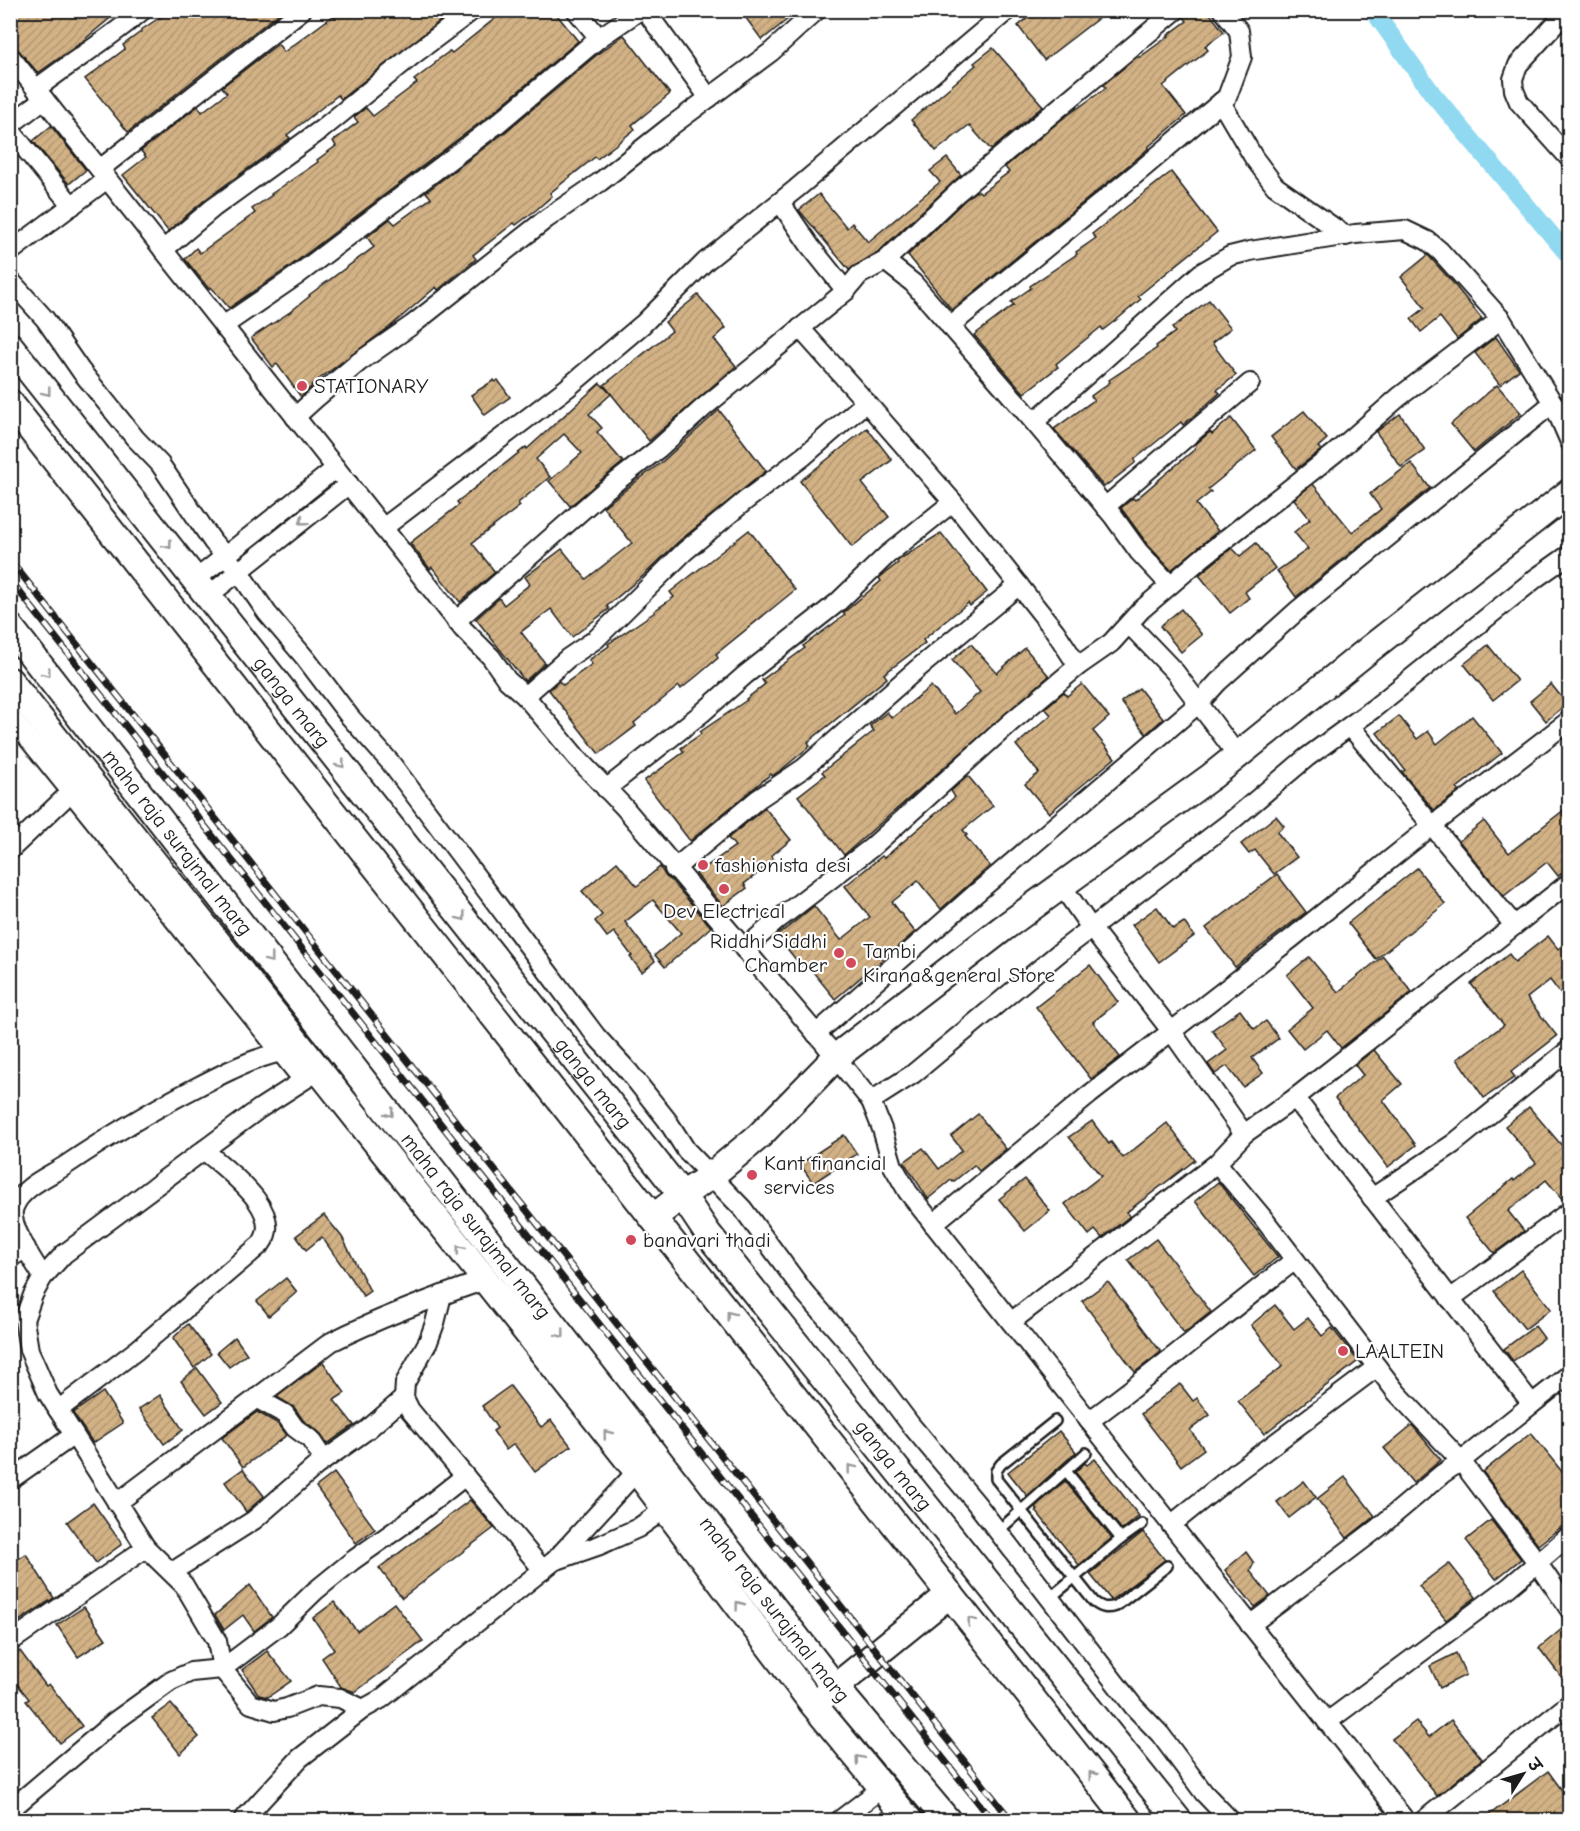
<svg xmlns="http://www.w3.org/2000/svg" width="1580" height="1831" font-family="'Comic Neue','Playpen Sans Deva',sans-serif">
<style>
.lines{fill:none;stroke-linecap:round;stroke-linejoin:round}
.canal{stroke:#90d9f1;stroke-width:18}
.building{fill:url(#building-hatch);stroke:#1c1c1c;stroke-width:1.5}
.lane-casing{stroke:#1c1c1c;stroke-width:14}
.street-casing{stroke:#1c1c1c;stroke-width:22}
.secondary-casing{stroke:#1c1c1c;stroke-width:30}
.lane{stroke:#fff;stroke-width:9}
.street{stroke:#fff;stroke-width:18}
.secondary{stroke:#fff;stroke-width:26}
.rail-casing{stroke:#1c1c1c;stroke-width:7}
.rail{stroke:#fff;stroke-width:4.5;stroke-dasharray:14;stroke-linecap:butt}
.oneway{stroke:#999}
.poi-dot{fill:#d1495b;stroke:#fff;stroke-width:2}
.labels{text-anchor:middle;stroke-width:4.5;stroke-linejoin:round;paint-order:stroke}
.poi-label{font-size:21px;fill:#1c1c1c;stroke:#fff;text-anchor:start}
.street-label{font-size:21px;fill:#1c1c1c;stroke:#fff}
</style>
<defs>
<pattern id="building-hatch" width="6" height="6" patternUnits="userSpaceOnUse" patternTransform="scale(1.5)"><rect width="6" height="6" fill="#d2b285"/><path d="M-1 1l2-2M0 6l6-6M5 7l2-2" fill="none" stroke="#b49872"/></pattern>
</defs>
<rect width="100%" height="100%" fill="#fff"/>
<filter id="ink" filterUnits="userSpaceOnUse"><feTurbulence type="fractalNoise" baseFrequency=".0167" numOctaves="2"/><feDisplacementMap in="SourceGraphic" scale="12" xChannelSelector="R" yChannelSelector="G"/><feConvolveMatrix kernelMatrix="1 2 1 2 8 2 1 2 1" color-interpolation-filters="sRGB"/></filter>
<g filter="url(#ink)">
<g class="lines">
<polyline class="canal" points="1373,10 1432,93 1570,257"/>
</g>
<g class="building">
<polygon points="10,10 120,10 79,44 38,73 10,40"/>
<polygon points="171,10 283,10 128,132 85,79 125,49 123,45 142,31 141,30"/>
<polygon points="341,10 454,10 341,99 338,95 287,135 290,138 206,199 168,231 123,175 146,157 141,151 198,106 202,112 227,93 222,87 278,44 284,52"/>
<polygon points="494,10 553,10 578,41 490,115 289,267 229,308 211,287 209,289 185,259 196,248 200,253 255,213 252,209 272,195 271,194 318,162 317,160 336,146 333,141 358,122 354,117 366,108 373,116 417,83 414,80 435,64 435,62 450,51 452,53 498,16"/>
<polygon points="740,10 799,10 762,40"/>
<polygon points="1038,10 1109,10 1044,60 1018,26"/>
<polygon points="1192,10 1207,10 1224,32 1205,46 1208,50 1163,86 1186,115 1148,147 1149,148 1135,160 952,310 908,255 965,200 975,192 979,191 981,193 1009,172 1005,167 1061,120 1106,88 1103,85 1137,57 1140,57 1169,36 1168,35 1187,21 1184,17"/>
<polygon points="624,35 670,94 632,125 635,129 614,146 597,159 595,157 550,193 552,196 536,210 516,225 514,223 473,255 476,259 455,276 438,290 436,287 392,325 311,385 312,386 301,397 277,364 273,367 251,338 290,312 310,296 309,295 374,247 367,237 390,219 395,224 431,198 426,192 504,133 599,53"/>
<polygon points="993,48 1043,106 991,150 969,125 936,151 911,120 976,65 974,63"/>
<polygon points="51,126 86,170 69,184 33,141"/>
<polygon points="947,158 961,175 878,252 849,270 799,210 819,194 847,228 852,223 868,242 940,182 930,171"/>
<polygon points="1171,172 1217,232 1138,296 1141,299 1120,317 1103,330 1101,327 1075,348 1056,364 1058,367 1024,393 974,335 1014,305 1011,302 1031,288 1030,286 1077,254 1076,252 1096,238 1092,234"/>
<polygon points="1428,255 1453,283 1482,319 1457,339 1440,317 1421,332 1411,319 1425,308 1401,277"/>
<polygon points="698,295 726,328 714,339 736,366 649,441 604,385 672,331 665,322"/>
<polygon points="1209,300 1231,328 1212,343 1236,375 1217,390 1220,393 1183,425 1181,422 1135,459 1135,463 1104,487 1054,429 1094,400 1091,396 1110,382 1109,380 1157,348 1156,346 1175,332 1172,328"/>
<polygon points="1496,337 1519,370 1500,385 1475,353"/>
<polygon points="494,380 495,382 498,380 510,397 485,415 471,395"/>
<polygon points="600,383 611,394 589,414 602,428 597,432 623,462 570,506 549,481 582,453 564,434 536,459 550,477 518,503 520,506 472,543 495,572 460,602 432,567 430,569 410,543 459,505 457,502 526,447 527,449"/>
<polygon points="1497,385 1521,413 1474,452 1451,424"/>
<polygon points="719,410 766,471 678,542 644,575 607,606 609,609 572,637 551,609 521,632 545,663 525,681 476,619 499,598 504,605 530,584 525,577 562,549 586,579 632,543 603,507 663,461"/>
<polygon points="1304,411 1327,439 1318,447 1321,450 1296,469 1271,437"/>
<polygon points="1400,414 1425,450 1401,467 1376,432"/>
<polygon points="1231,418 1256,450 1208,489 1211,492 1196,504 1218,531 1171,570 1148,545 1121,508 1133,498 1135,500 1195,449 1196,444 1210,432 1212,434"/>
<polygon points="867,428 892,460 862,483 889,517 852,547 800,481"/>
<polygon points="1411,463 1430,488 1296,597 1277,571 1308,549 1294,532 1310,519 1294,499 1313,484 1352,532 1381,509 1370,494"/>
<polygon points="749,530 795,590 716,654 718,658 698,675 681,689 679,686 653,707 634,723 636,726 599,754 549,690 559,681 563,685 592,664 589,660 609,646 608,644 655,612 654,611 674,597 670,592"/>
<polygon points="941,533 987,592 970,606 968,603 942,624 923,640 925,643 884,674 887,678 808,742 810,746 781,770 772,776 771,774 690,841 644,781 684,752 681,748 701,734 700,732 747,700 746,699 765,684 762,680 805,648 803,646 845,615 843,613 881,581 879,578 898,563 897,561"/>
<polygon points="1256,543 1275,568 1245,592 1249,598 1230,613 1199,575 1232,548 1240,556"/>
<polygon points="1181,609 1202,635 1181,652 1160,626"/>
<polygon points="971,644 997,673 1025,648 1049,676 844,855 798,796 825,775 822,772 874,731 870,726 887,712 892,718 931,686 955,714 980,692 952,660"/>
<polygon points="1488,645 1517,681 1493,700 1464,664"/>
<polygon points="1082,684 1109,717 1093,731 1115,758 1049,813 1025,784 1039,773 1016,745 1051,715 1045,708 1064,692 1067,696"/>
<polygon points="1551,684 1567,704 1546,721 1530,701"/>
<polygon points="1139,688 1163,719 1146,734 1121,702"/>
<polygon points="1399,716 1417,739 1428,731 1437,744 1472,716 1502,753 1457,788 1459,791 1434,810 1402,772 1405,770 1377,733"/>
<polygon points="968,776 993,806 963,830 967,835 965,836 990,866 941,909 918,881 892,902 915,932 835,999 805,962 801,966 777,936 814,906 841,940 870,917 845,886 882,856 884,858 955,797 951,791"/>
<polygon points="1569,806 1569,867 1558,876 1547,862 1504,896 1459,841 1484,821 1509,853"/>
<polygon points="765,808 791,840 771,856 774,861 744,884 747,888 723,906 696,874 735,846 728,838"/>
<polygon points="1276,816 1284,826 1277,832 1297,857 1274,874 1255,850 1249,854 1241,844"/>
<polygon points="617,862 637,886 660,867 666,877 671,880 711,927 665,967 655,955 681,933 653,900 625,922 655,961 642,972 630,957 632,956 614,932 607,937 595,921 602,915 582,891"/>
<polygon points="1417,868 1445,904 1376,959 1348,923"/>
<polygon points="1277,874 1306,912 1235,967 1206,928"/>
<polygon points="1157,907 1173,929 1184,922 1194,936 1159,962 1132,925"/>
<polygon points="1548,936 1558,949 1569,940 1569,1005 1550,980 1527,998 1557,1036 1511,1072 1515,1077 1484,1098 1457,1059 1504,1025 1471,984 1509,954 1515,962"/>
<polygon points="1383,956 1412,992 1341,1048 1327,1030 1303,1049 1287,1029 1313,1008 1287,975 1309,957 1338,992"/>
<polygon points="1090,965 1118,1002 1093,1022 1120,1057 1091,1079 1036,1007"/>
<polygon points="1240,1010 1254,1029 1266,1021 1279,1038 1252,1058 1263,1073 1243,1087 1227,1066 1215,1074 1208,1064 1227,1050 1212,1030"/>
<polygon points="1374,1050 1402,1084 1383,1100 1416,1145 1388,1167 1335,1098 1363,1075 1355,1065"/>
<polygon points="1529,1107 1563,1147 1569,1141 1569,1200 1564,1201 1546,1180 1508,1211 1524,1231 1494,1253 1465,1218 1513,1179 1514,1181 1536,1163 1505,1126"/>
<polygon points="978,1114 1006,1149 979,1171 974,1165 953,1182 951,1180 928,1199 904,1162 923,1148 939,1169 962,1150 951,1136"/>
<polygon points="1092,1121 1109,1144 1111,1142 1123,1158 1167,1123 1195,1160 1127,1212 1130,1216 1102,1238 1095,1230 1089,1235 1065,1204 1101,1176 1069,1137"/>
<polygon points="844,1135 857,1154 813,1183 800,1164"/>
<polygon points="1025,1179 1050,1211 1025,1231 999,1199"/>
<polygon points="1218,1182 1278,1257 1254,1276 1195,1201"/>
<polygon points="324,1215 342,1237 370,1291 363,1296 322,1237 306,1250 296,1236"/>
<polygon points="1156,1239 1211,1312 1184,1333 1128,1260"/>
<polygon points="1521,1270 1551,1309 1525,1329 1494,1291"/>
<polygon points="286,1278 297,1292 269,1316 257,1301"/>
<polygon points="1108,1282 1161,1352 1135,1372 1082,1301"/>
<polygon points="1275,1305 1294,1329 1308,1318 1322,1336 1332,1328 1358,1361 1264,1434 1238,1401 1283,1366 1251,1325"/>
<polygon points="188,1324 211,1354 194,1368 173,1338"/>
<polygon points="1535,1326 1544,1338 1513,1361 1504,1349"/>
<polygon points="235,1337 247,1354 229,1367 217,1352"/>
<polygon points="323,1362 345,1393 334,1400 354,1425 327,1444 319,1432 303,1420 294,1407 277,1397"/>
<polygon points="197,1368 222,1402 206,1414 181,1381"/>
<polygon points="1180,1384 1193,1401 1197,1398 1210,1415 1190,1430 1204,1449 1181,1466 1141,1414"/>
<polygon points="510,1386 541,1427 551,1420 571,1446 535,1472 514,1444 506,1450 493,1431 497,1428 482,1406"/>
<polygon points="103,1392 123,1423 93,1443 73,1413"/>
<polygon points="160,1395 183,1430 164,1444 139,1409"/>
<polygon points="257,1412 277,1423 287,1435 243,1467 222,1438"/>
<polygon points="1412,1425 1441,1460 1413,1483 1384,1448"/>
<polygon points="1059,1431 1076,1452 1027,1496 1008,1472"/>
<polygon points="1531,1433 1563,1473 1569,1469 1569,1521 1538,1545 1483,1472"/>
<polygon points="1095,1459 1139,1516 1122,1530 1075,1472 1085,1463 1087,1465"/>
<polygon points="243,1469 264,1496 246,1512 225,1482"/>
<polygon points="334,1473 375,1529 356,1543 316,1487"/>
<polygon points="1345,1477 1375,1516 1347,1538 1317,1499"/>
<polygon points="1065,1481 1112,1538 1079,1565 1036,1511 1038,1510 1035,1507"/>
<polygon points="1304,1481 1316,1497 1289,1518 1277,1502"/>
<polygon points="470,1500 494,1528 402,1598 379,1568"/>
<polygon points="93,1503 122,1544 96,1563 67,1522"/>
<polygon points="1491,1520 1521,1559 1496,1579 1466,1540"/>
<polygon points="1143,1532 1165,1560 1111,1600 1090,1574"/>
<polygon points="1246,1552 1254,1563 1250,1571 1270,1596 1255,1607 1225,1570"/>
<polygon points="26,1554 54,1598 10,1627 10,1564"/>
<polygon points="1449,1563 1476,1597 1446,1620 1419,1586"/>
<polygon points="250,1585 272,1617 254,1631 243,1615 224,1630 215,1615"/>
<polygon points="334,1602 357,1631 394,1603 423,1641 355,1692 341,1687 322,1658 334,1649 313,1618"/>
<polygon points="84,1607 106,1639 78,1657 57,1625"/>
<polygon points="1569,1623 1569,1687 1539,1648"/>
<polygon points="20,1651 46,1686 49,1684 82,1726 60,1743 26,1701 29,1699 10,1675 10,1659"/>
<polygon points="267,1651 291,1681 268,1697 259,1695 242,1670"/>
<polygon points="1456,1653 1466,1675 1440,1688 1430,1666"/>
<polygon points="171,1704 199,1737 180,1754 152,1718"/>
<polygon points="1451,1720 1482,1759 1437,1796 1392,1739 1416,1721 1429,1737"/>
<polygon points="1548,1771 1569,1800 1569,1811 1557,1821 1481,1821"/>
</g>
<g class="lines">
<defs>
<g id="lane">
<path d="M1055,1421l-54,43 -5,7v8l98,123c8,6 13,7 22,4l51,-40"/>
<polyline points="1066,1471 1121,1539 1142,1524"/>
<polyline points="997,1532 1086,1453"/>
<polyline points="1051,1597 1121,1539"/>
</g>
<g id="street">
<polyline points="576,10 599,38 640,10"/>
<polyline points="645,10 709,98"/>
<polyline points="1568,10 1518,65 1513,79 1514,90 1519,102 1570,159"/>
<polyline points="10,56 463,629 491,657 507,680 525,696 577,758 624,807 825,1044 871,1101 882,1129 893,1166 908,1192 1405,1820"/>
<path d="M36,89c35,-27 73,-50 107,-79"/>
<polyline points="1221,102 1254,158 1275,186 1346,236"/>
<polyline points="10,125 44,99"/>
<polyline points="10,130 72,206"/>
<polyline points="100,169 302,10"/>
<polyline points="780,202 810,246 846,291"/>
<polyline points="163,250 213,208 322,129 413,55 473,10"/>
<polyline points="10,252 107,179"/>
<polyline points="885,261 913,283 1034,422 1113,516 1139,552 1170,585"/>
<polyline points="10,280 45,319 81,371 135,438 160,464 213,542 239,572 267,613 306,659 350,717 390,762 596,1036 629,1072 667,1120 686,1150 743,1209 804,1292 852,1347 910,1424 976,1503 1134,1707 1160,1734 1204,1793 1230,1820"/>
<polyline points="223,326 296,276 497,124 599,38"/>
<polyline points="950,326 1142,169 1227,97 1242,57 1239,31 1223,10"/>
<polyline points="866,402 953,502"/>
<polyline points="295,417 316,398 359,362 412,325 546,219 600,182 671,126 771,52 817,10"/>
<polyline points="1034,422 1201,273 1230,256 1250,251 1355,234 1405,230 1428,241 1440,251 1501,319"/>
<polyline points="1105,507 1250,383"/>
<polyline points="383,528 567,388 643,324 706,261 796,189 1008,10"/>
<polyline points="195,580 336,468"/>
<polyline points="208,596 349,484"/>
<polyline points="456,621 603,492 658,449 703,408 846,291 859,275 885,261 958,192 1176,10"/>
<polyline points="1129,624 1175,672 1238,756"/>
<polyline points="525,696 568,658 596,639 685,551 745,501 804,456 866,402 800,328"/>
<polyline points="10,716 303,1080"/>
<polyline points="1350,726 1514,925"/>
<polyline points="606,789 702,713 745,675 837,603 887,555 953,502 1055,631 1078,666"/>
<polyline points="10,850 71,792"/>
<polyline points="674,869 758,799 804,768 916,670 1019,585"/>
<polyline points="1062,886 1091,928 1172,1032 1244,1134 1295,1098 1532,1404 1461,1461 1397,1393 1263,1218 1217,1163 1244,1134"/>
<polyline points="744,949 780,918 871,848 1011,722 1078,666 1111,643 1141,610 1203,557 1335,453 1399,397 1501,319 1553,403 1570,442"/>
<polyline points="816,1034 974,895 1198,704 1218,682 1298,610 1553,403"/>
<polyline points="1295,1098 1570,882"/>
<polyline points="871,1101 913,1074 1060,952 1229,823 1306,758 1373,709 1536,578 1570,554"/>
<polyline points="1372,1198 1453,1144 1570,1049"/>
<polyline points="933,1224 1089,1095 1292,938 1433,825 1570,720"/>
<polyline points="10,1258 26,1248"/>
<path d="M43,1277c-9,-16 -36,-52 -29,-70 7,-19 33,-30 49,-40 43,-29 87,-56 134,-80 27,-14 54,-28 84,-35"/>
<polyline points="442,1295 435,1323 428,1342 405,1383 404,1398 410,1410 543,1570"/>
<polyline points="1450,1299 1570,1211"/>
<polyline points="1011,1322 1217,1163"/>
<polyline points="256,1398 285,1414 295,1428 310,1439 324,1460"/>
<polyline points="1532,1404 1570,1374"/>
<path d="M58,1410l79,-60 124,-106c25,-33 -34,-73 -57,-94"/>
<path d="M1089,1421c70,-51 137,-108 206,-161"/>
<polyline points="10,1480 74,1435"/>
<path d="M117,1503l214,-161c50,-25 101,-44 154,-62"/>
<polyline points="1171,1525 1238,1471 1377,1367"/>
<polyline points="146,1548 48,1394 29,1350 24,1320 33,1295 43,1277 64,1254 259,1109 318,1071"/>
<polyline points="557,1558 637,1471"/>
<polyline points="172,1572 254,1520 316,1466 367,1430 404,1398"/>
<polyline points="1250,1625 1378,1528 1442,1474 1461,1461 1537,1562 1570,1610"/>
<polyline points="10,1642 146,1548 184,1585 217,1641 222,1669 251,1704 274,1711 287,1708 318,1696 340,1698 363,1709 381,1699 554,1561 600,1545 638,1528 666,1508"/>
<polyline points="1327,1722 1509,1587 1570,1535"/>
<polyline points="10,1810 114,1722 171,1681 191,1672 222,1669 279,1626 315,1591 352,1561 403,1525 465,1476"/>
<polyline points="243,1820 300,1758 363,1709"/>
<polyline points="840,1820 882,1788"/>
<polyline points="1424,1820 1570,1703"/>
</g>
<g id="secondary">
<path id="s1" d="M10,346l672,849 26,39 470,586"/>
<polyline points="10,403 1128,1820"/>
<path id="s2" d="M10,627l825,1060 112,133"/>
<polyline points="10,681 637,1471 813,1704 909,1820"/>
<polyline points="653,1218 682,1195 711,1176 759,1136 836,1057 1002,929 1212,776 1371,648 1570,492"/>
<polyline points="823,1697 950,1594"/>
</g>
</defs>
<use href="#lane" class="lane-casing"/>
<use href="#street" class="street-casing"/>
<use href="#secondary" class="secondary-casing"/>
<use href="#lane" class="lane"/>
<use href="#street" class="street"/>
<use href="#secondary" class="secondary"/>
<defs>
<g id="rail">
<polyline points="10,560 1011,1820"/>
<polyline points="10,580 992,1820"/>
</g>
</defs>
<use href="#rail" class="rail-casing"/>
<use href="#rail" class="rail"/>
</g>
<defs><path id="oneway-chevron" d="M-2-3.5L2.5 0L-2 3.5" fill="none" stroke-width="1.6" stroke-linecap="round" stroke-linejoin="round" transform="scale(1.5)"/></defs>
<g class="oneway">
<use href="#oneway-chevron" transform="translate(47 392) rotate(52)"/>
<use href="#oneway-chevron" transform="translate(303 521) rotate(141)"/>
<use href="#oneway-chevron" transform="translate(168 545) rotate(52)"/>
<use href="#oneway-chevron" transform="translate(47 673) rotate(52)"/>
<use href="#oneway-chevron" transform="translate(341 764) rotate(52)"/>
<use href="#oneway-chevron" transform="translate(462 917) rotate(52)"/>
<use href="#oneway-chevron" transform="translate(270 959) rotate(52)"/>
<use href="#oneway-chevron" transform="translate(390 1113) rotate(52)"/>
<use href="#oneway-chevron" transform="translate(460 1249) rotate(-129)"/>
<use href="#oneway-chevron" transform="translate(730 1315) rotate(-128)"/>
<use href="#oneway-chevron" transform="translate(561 1334) rotate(52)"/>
<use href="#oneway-chevron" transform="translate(607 1434) rotate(-129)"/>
<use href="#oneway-chevron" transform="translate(851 1468) rotate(-128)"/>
<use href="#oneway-chevron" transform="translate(739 1605) rotate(-127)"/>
<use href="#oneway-chevron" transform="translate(971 1621) rotate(-128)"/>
<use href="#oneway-chevron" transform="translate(859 1759) rotate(-130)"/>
<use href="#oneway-chevron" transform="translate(1092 1775) rotate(-128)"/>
</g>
</g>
<g class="poi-dot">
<circle cx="302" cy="386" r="6"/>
<circle cx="703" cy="865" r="6"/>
<circle cx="724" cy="889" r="6"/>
<circle cx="839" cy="953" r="6"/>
<circle cx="851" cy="963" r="6"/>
<circle cx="752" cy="1175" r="6"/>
<circle cx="631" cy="1240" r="6"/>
<circle cx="1343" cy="1351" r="6"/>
</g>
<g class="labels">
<g class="poi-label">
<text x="314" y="393">STATIONARY</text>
<text x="715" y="872">fashionista desi</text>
<text x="724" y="918" text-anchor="middle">Dev Electrical</text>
<text x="827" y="948" text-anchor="end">Riddhi Siddhi<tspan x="827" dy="24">Chamber</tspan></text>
<text x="863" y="958">Tambi<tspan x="863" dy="24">Kirana&amp;general Store</tspan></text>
<text x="764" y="1170">Kant financial<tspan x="764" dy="24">services</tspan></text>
<text x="643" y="1247">banavari thadi</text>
<text x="1355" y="1358">LAALTEIN</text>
</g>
<g class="street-label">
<text dy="7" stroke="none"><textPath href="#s1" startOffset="454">ganga marg</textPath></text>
<text dy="7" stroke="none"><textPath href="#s2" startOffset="273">maha raja surajmal marg</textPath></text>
<text dy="7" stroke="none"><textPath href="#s1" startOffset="940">ganga marg</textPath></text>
<text dy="7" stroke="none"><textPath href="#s2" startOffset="759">maha raja surajmal marg</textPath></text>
<text dy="7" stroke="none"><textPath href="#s1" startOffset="1426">ganga marg</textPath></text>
<text dy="7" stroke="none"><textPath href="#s2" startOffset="1245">maha raja surajmal marg</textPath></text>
</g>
</g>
<rect width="1580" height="1831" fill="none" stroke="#fff" stroke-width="36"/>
<rect x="18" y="18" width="1544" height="1795" fill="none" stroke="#1c1c1c" stroke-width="2" filter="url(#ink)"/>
<g transform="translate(1523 1774) rotate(53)" stroke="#ffffff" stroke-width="4.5" paint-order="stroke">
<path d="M0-4.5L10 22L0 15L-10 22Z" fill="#1c1c1c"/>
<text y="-9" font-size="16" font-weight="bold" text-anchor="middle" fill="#1c1c1c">उ</text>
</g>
</svg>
